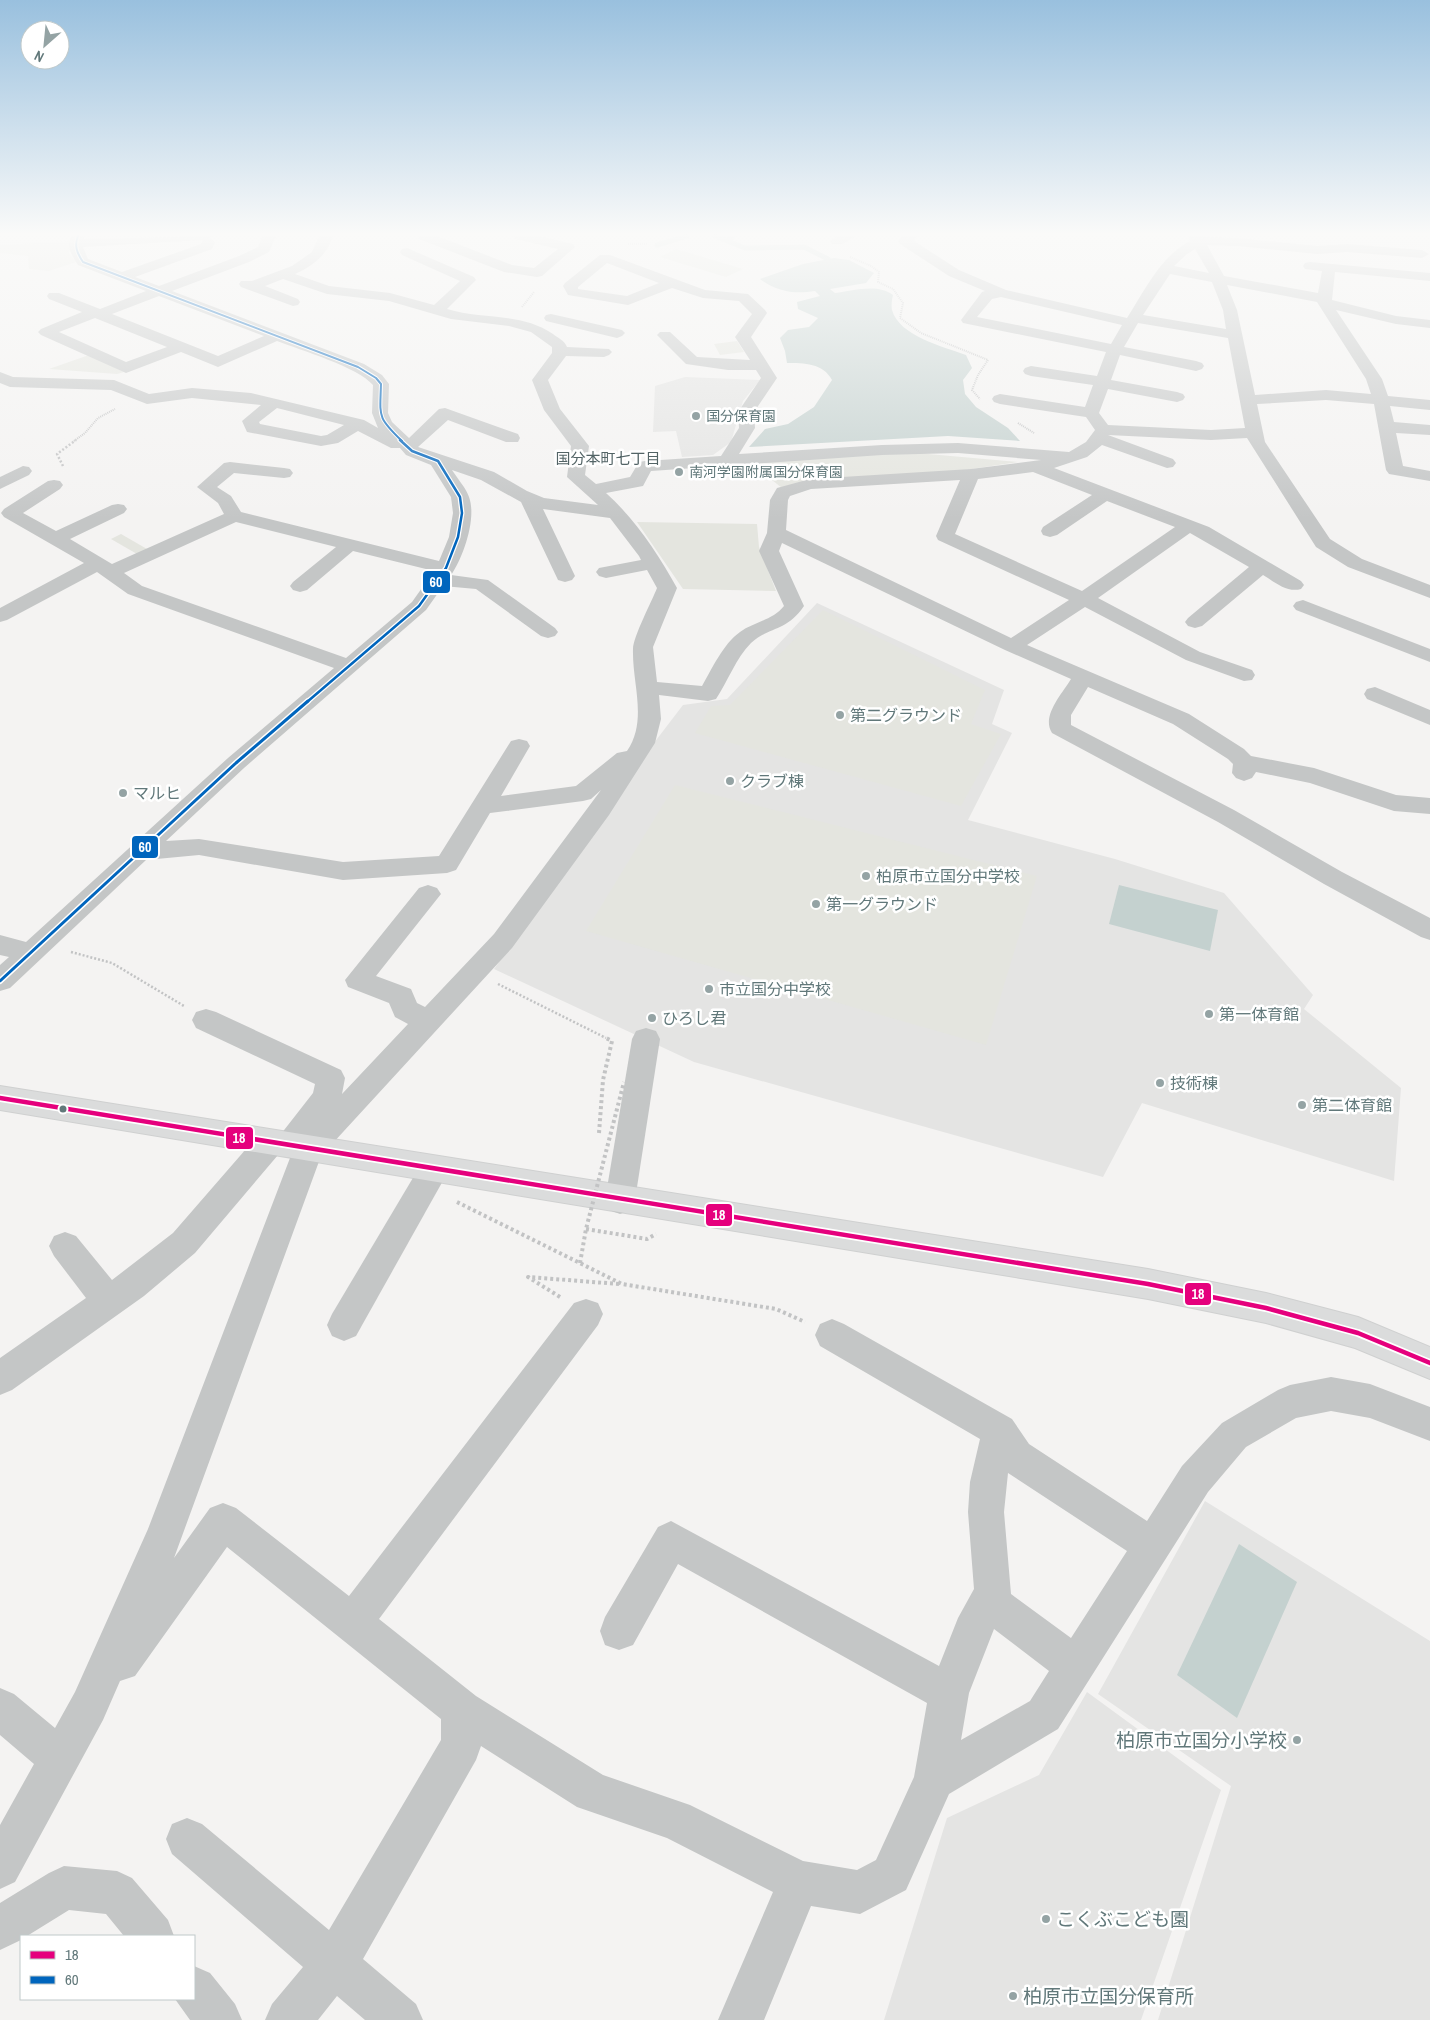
<svg xmlns="http://www.w3.org/2000/svg" width="1430" height="2020" font-family="'Archivo Narrow','Noto Sans JP',sans-serif">
<style>
.built{fill:#e4e4e3}
.green{fill:#e4e5df}
.water{fill:#c4d1cf}
.lines{fill:none;stroke-linecap:round;stroke-linejoin:round}
.stream{stroke:#c4d1cf;stroke-width:5}
.highway-casing{stroke:#cfd0d0;stroke-width:2}
.path-far2{stroke:#c2c3c4;stroke-width:2;stroke-dasharray:1 1;stroke-linecap:butt}
.path-far1{stroke:#c2c3c4;stroke-width:2.5;stroke-dasharray:2 2;stroke-linecap:butt}
.path{stroke:#c2c3c4;stroke-width:4;stroke-dasharray:3 3;stroke-linecap:butt}
.minor{fill:#c4c6c6;fill-rule:evenodd}
.highway{fill:#dbdcdc;fill-rule:evenodd}
.path-bridge{stroke:#c2c3c4;stroke-width:4;stroke-dasharray:3 3;stroke-linecap:butt}
.bus-1-casing{stroke:#fff;stroke-width:8}
.bus-2-far2-casing{stroke:#fff;stroke-width:4}
.bus-2-far1-casing{stroke:#fff;stroke-width:5}
.bus-2-casing{stroke:#fff;stroke-width:6}
.bus-1{stroke:#e5007d;stroke-width:4.5}
.bus-2-far2{stroke:#0065bd;stroke-width:2}
.bus-2-far1{stroke:#0065bd;stroke-width:2.5}
.bus-2{stroke:#0065bd;stroke-width:3}
.poi-dot{fill:#94a3a4;stroke:#fff;stroke-width:2}
.bus-dot{fill:#61787a;stroke:#fff;stroke-width:2}
.labels{text-anchor:middle;stroke-width:5;stroke-linejoin:round;paint-order:stroke}
.far-poi-label{font-size:14px;fill:#61787a;stroke:#fff;text-anchor:start}
.far-neighbourhood-label{font-size:15px;fill:#536466;stroke:#fff}
.poi-label{font-size:16px;fill:#61787a;stroke:#fff;text-anchor:start}
.near-poi-label{font-size:19px;fill:#61787a;stroke:#fff;text-anchor:start}
.line-badge{stroke:#fff;stroke-width:2}
.badge-label{font-size:14px;text-anchor:middle;font-weight:bold;fill:#fff}
</style>
<rect width="100%" height="100%" fill="#f4f3f2"/>
<g class="built">
<polygon points="685,377 760,380 743,401 731,442 713,455 682,457 676,431 653,432 655,386"/>
<polygon points="817,603 1004,690 992,724 1012,733 968,820 1115,859 1224,893 1313,995 1304,1009 1401,1088 1394,1181 1142,1103 1103,1177 694,1062 494,969 601,824 647,752 683,705 727,699"/>
<polygon points="1205,1501 1430,1641 1430,2020 1158,2020 1231,1786 1098,1694"/>
<polygon points="1087,1692 1221,1790 1141,2020 884,2020 947,1818 1039,1775"/>
</g>
<g class="green">
<polygon points="72,241 69,253 76,262 49,271 29,269 28,256 0,253 0,245"/>
<polygon points="676,249 743,269 726,277 660,257"/>
<polygon points="737,341 744,352 720,355 714,344"/>
<polygon points="89,355 124,372 117,374 49,369"/>
<polygon points="917,453 1018,462 945,473 782,488 747,460"/>
<polygon points="637,522 757,524 759,547 776,591 683,589"/>
<polygon points="121,534 147,549 137,554 111,539"/>
<polygon points="823,610 985,690 971,724 1001,734 961,806 695,733 711,706 730,705"/>
<polygon points="675,785 1037,876 986,1045 586,931"/>
</g>
<g class="water">
<path d="M834,258l15,2 25,13 -8,10 -36,6 5,4c18,-2 42,-10 58,2 -1,4 -2,11 -1,15 7,26 52,37 74,45l6,13 -9,12 2,14 11,13 32,21 12,13 -72,-5 -199,11 16,-18 23,-5 26,-17 18,-27c-9,-17 -28,-17 -45,-17l-2,-12 -5,-13 8,-8 21,-3 9,-9 -20,-9 -1,-7 23,-6 -5,-5c-21,3 -37,1 -55,-12l43,-15z"/>
<polygon points="1119,885 1218,910 1210,951 1109,924"/>
<polygon points="1239,1544 1297,1582 1237,1718 1177,1675"/>
</g>
<g class="lines">
<g class="stream">
<polyline points="715,236 745,248 804,247 828,259"/>
<polyline points="657,245 687,236"/>
</g>
<defs>
<polygon id="highway" points="0,1086 1148,1269 1266,1293 1358,1317 1430,1347 1430,1379 1355,1348 1266,1323 1148,1299 0,1110"/>
</defs>
<use href="#highway" class="highway-casing"/>
<g class="path-far2">
<polyline points="628,244 648,244"/>
<polyline points="850,257 871,266 879,272 878,282 893,289 903,303 900,318 921,333 988,360 978,375 972,390 980,399"/>
<polyline points="522,307 534,292"/>
<polyline points="1018,423 1034,433"/>
<polyline points="74,441 85,433 98,418 115,409"/>
</g>
<g class="path-far1">
<polyline points="63,466 57,454 76,440"/>
<polyline points="71,952 112,963 184,1006"/>
<polyline points="498,984 606,1038"/>
</g>
<g class="path">
<polyline points="599,1133 603,1080 612,1041 604,1037"/>
<polyline points="457,1202 622,1284 776,1309 805,1322"/>
<polyline points="586,1229 647,1239 656,1234"/>
<polyline points="560,1297 528,1277 619,1284"/>
</g>
<g class="minor">
<path d="M71,236h13v3l127,-3 -1,2 5,4 -3,7 -77,28 24,9 80,-30 19,-9 4,-11h14l-7,16 -20,10 -77,29 192,73 18,11 7,9 -1,29 4,9 17,16 30,-29 6,-1 73,26 2,4 -2,4h-12l-58,-22 -30,27 76,25 33,19 17,7 54,7 -31,-28 4,-31 -27,-36 -12,-30 20,-27v-6l-21,-15 -22,-6 -58,-7 -62,-18 -62,-7 -44,-15 -18,7 33,13 2,3 -2,3 -5,1 -52,-19 -2,-3 2,-3h11l40,-15 20,-14 7,-16h14c-6,19 -20,30 -38,38l34,12 61,7 44,12 26,-24 -58,-26 -2,-3 2,-3 5,-1 67,29 2,3 -29,29c35,11 74,3 106,25 5,4 11,6 14,13l42,2 3,3 -3,3 -5,2 -38,-1 -18,24 12,29 29,37 -4,29 11,9 34,-7 9,-15 6,-1 76,-5 18,-28 -1,-16 23,-34 -5,-8h-28l-42,-6 -29,-29 3,-3h10l27,25 53,3 -15,-23 17,-23 -13,-13 -36,-3 -31,-10 -44,17 -60,-10 -5,-9 2,-3 35,-28h10l95,35 43,4 17,16 2,3 -16,24 26,41 -23,34 1,16 -16,26 143,-9 76,-2 111,9 17,-10 9,-12 -9,-13 -86,-13 -6,-2 -2,-3 2,-3 6,-2 85,13 8,-22 -62,-9 -6,-2 -2,-3 2,-3 6,-2 66,10 9,-24 -143,-29 -2,-3 21,-28 3,-1 -36,-15 -49,-32 -2,-3 4,-5h15l-3,5 45,29 47,20 121,28c18,-28 33,-61 63,-77l-2,-5 50,2 79,8 30,-2 75,6 7,4 -7,4 -75,-6 -30,2 -79,-8 -31,-1 17,31 94,17 4,-22 -17,-2 -2,-3 2,-3 5,-1 120,11v8l-95,-9 -3,28 64,16 34,4v8l-34,-4 -60,-14 46,69 6,17 42,4v10l-40,-4 4,16 36,3v10l-34,-2 7,33 27,5v10l-41,-7 -3,-4 -12,-66 -48,-4 -69,4 8,38 65,97 32,20 68,26v13l-82,-31 -32,-20 -69,-109 -36,2 -103,-5 65,24 3,4 -3,4 -6,1 -65,-23 -15,12 -33,11 155,59 92,54 3,4 -3,4c-14,4 -26,-7 -38,-14l-61,51 -7,2 -7,-2 -3,-4 3,-4 61,-51 -59,-34 -92,65 102,54 52,18 3,5 -3,5 -8,1 -58,-21 -101,-53 -58,38 162,69 55,35 7,7 63,12 82,27 34,3v16l-36,-3 -84,-28 -54,-11 -4,6 -8,3 -8,-3 -4,-5 1,-9 -5,-5 -55,-35 -85,-37 -17,28v10l163,85 108,62 88,46v22l-9,-3 -97,-53 -106,-62 -166,-89c-11,-17 10,-39 19,-54l-66,-29 -223,-107 -3,8 25,55c-18,26 -34,20 -53,37 -15,15 -23,38 -35,56l-8,2 -49,-6 2,24 -6,24 -46,72 -97,133 -191,208 -147,402 36,-50 13,-5 13,5 113,88 225,-293 12,-4 12,4 5,11 -5,11 -219,294 97,77 127,79 87,30 113,56 54,9 19,-10 38,-83 13,-74 -249,-139 -45,81 -14,5 -14,-5 -5,-14 5,-14 53,-90 13,-6 268,145 19,-48 16,-29 -6,-77 2,-30 10,-43 -160,-93 -5,-11 5,-11 12,-5 12,5 168,95 17,25 118,77 35,-55 40,-43 56,-33 12,-5 41,-8 39,7 60,23v34l-60,-23 -39,-7 -35,7 -50,29 -38,45 -150,237 -109,65 -43,96 -46,24 -49,-8 -47,114h-46l55,-128 -106,-54 -90,-31 -96,-61 -5,14 -113,199 53,45 7,16h-58l-28,-24 -19,24h-53l7,-16 31,-37 -131,-113 -6,-15 6,-15 15,-6 15,6 127,106 112,-190v-21l-214,-172 -92,129 -15,5 -17,39 -88,162 -15,7v-64l34,-61 -34,-29v-47l14,6 41,34 20,-36 73,-163 142,-371 -12,-3 -83,98 -51,43 -132,94 -12,5v-37l86,-60 -32,-42 -5,-10 5,-10 11,-4 11,4 36,44 61,-47 86,-99 11,-4 11,4 32,-41 2,-9 -119,-56 -4,-8 4,-8 10,-3 10,3 125,58 4,8 -3,16 66,-70 -13,-7 -6,-14 -41,-16 -3,-7 74,-92 9,-3 9,3 4,6 -65,82 35,13 6,14 8,4 69,-73 107,-144 -10,9 -8,2 -93,12 -34,57 -9,3 -104,7 -144,-25 -53,5 -136,128 -10,3v-26l9,-8 -9,-2v-20l26,7 202,-184 106,-90 -206,-74 -31,-22 -90,48 -7,2v-14l84,-45 -80,-46 -3,-4 3,-4 44,-28 6,-1 6,1 3,4 -3,4 -37,24 33,18 56,-26 6,-1 6,1 3,4 -3,4 -54,26 42,25 112,-50 -6,-11 -21,-16 27,-24 6,-1 54,6 6,1 3,4 -3,4 -6,1 -50,-5 -17,14 14,9 10,16 198,49 10,-24 4,-24 -2,-16 -20,-32 -25,-10 -6,-7h-9l-33,-17 -20,12 -17,3 -74,-14 -5,-11 19,-16 -69,-7 -45,6 -36,-14 -101,-3 -10,-4v-11l13,5 101,3 35,14 43,-6 59,5 113,27 14,8 -6,-15 1,-28c-15,-18 -73,-35 -96,-44l-59,26 -37,-15 -55,21 -85,-38 -3,-3 3,-3 41,-17 -33,-13 -2,-3 2,-3h10l41,16 46,-18 -68,-26c-6,-9 -12,-18 -7,-29zM203,240l-2,4 -79,28 -34,-13 -5,-12zM1195,249l14,24 -35,-7 13,-12zM607,263l52,20 -32,13 -49,-7v-2zM1170,274l42,8 11,28 3,19 -83,-14zM1227,285l90,17 49,77 5,15 -45,-4 -71,5 -18,-85zM159,296l105,40 -46,20 -106,-42zM1001,297l121,28 -11,19 -134,-27 15,-18zM95,318l72,29 -41,15 -67,-30zM1138,323l90,15 17,90 -34,2 -103,-5 -9,-12 9,-24 69,13 6,-2 2,-3 -2,-3 -6,-2 -66,-12 9,-25 76,16 6,-2 2,-3 -2,-3 -6,-2 -72,-14zM277,408l67,17 -17,10 -6,1 -61,-12 -1,-2zM958,453l83,7 -70,9 -161,10 -33,9 -7,12 -3,33 -8,18 25,55c-11,14 -30,16 -44,26 -17,12 -28,37 -38,54l-45,-4 -4,-35 24,-59c-19,-34 -41,-68 -71,-95l37,-7 8,-15 231,-16zM452,470l29,10 40,22 37,78 7,2 7,-2 3,-4 -32,-67 67,9 29,38 2,4 -42,8 -3,4 3,4 7,2 41,-8 10,18c-5,13 -24,49 -24,61 -1,35 15,71 -6,102l-10,2 -41,33 -75,10 29,-50 -3,-5 -8,-2 -8,2 -72,115 -96,6 -144,-23 -33,2 78,-73 182,-158 17,-24 33,3 65,47 7,2 7,-2 3,-4 -3,-4 -67,-48 -37,-5c12,-17 26,-57 18,-78 -3,-9 -12,-19 -17,-27zM1033,472l59,23 -49,32 -2,4 2,4 7,2 7,-2 50,-34 68,26 -93,64 -127,-57 23,-55zM960,480l-24,56 2,4 131,60 -58,38 -225,-108 2,-30 2,-4 21,-7zM236,522l100,25 -43,35 -3,4 3,4 7,2 7,-2 46,-39 81,20 -22,31 -66,56 -204,-72 -18,-13zM1008,1473l119,78 -56,87 -60,-44 -7,-82zM994,1629l55,42 -19,30 -69,39 8,-47z"/>
<polygon points="418,236 437,236 512,265 534,268 558,249 515,239 514,236 539,236 573,244 575,247 542,276 537,277 504,272 419,239"/>
<polygon points="736,236 734,240 729,241 722,237"/>
<polygon points="837,236 857,236 842,244 832,244 830,241"/>
<polygon points="551,314 622,330 625,333 622,336 617,338 546,321 544,318 546,315"/>
<polygon points="23,466 29,467 32,471 29,475 0,489 0,477"/>
<polygon points="1303,600 1430,649 1430,662 1296,610 1293,606 1296,602"/>
<polygon points="1375,687 1430,710 1430,725 1367,699 1364,694 1367,689"/>
<polygon points="646,1028 656,1031 660,1039 635,1200 631,1210 620,1214 609,1210 605,1200 632,1039 636,1031"/>
<polygon points="434,1157 445,1161 449,1170 356,1336 344,1341 332,1336 327,1325 332,1314 423,1161"/>
<polygon points="64,1866 117,1871 132,1878 168,1920 174,1936 124,1936 106,1914 69,1910 27,1936 21,1936 21,1940 0,1950 0,1903 49,1873"/>
<polygon points="194,1966 210,1973 235,2004 242,2020 190,2020 175,1999 194,1999"/>
</g>
<use href="#highway" class="highway"/>
<polyline class="path-bridge" points="580,1263 586,1229 624,1082"/>
<defs>
<polyline id="bus-1" points="0,1098 1148,1284 1266,1308 1358,1333 1430,1363"/>
<path id="bus-2-far2" d="M78,236c-4,10 -1,17 5,26l275,105 18,11 5,6c-1,33 -4,33 21,57"/>
<polyline id="bus-2-far1" points="307,702 419,606 446,568 458,537 462,513 460,497 438,461 412,451 400,440"/>
<polyline id="bus-2" points="0,981 236,763 308,701"/>
</defs>
<use href="#bus-1" class="bus-1-casing"/>
<use href="#bus-2-far2" class="bus-2-far2-casing"/>
<use href="#bus-2-far1" class="bus-2-far1-casing"/>
<use href="#bus-2" class="bus-2-casing"/>
<use href="#bus-1" class="bus-1"/>
<use href="#bus-2-far2" class="bus-2-far2"/>
<use href="#bus-2-far1" class="bus-2-far1"/>
<use href="#bus-2" class="bus-2"/>
</g>
<linearGradient id="sky" x2="0" y2="1"><stop stop-color="#99c0de"/><stop offset="0.45" stop-color="#fafaf9"/><stop offset="1" stop-color="#fafaf9" stop-opacity="0"/></linearGradient>
<rect width="1430" height="519" fill="url(#sky)"/>
<g class="poi-dot">
<circle cx="696" cy="416" r="5"/>
<circle cx="679" cy="472" r="5"/>
<circle cx="840" cy="715" r="5"/>
<circle cx="730" cy="781" r="5"/>
<circle cx="123" cy="793" r="5"/>
<circle cx="866" cy="876" r="5"/>
<circle cx="816" cy="904" r="5"/>
<circle cx="709" cy="989" r="5"/>
<circle cx="1209" cy="1014" r="5"/>
<circle cx="652" cy="1018" r="5"/>
<circle cx="1160" cy="1083" r="5"/>
<circle cx="1302" cy="1105" r="5"/>
<circle cx="1297" cy="1740" r="5"/>
<circle cx="1046" cy="1919" r="5"/>
<circle cx="1013" cy="1996" r="5"/>
</g>
<circle class="bus-dot" cx="63" cy="1109" r="4.5"/>
<g class="labels">
<g class="far-poi-label">
<text x="706" y="421">国分保育園</text>
<text x="689" y="477">南河学園附属国分保育園</text>
</g>
<g class="far-neighbourhood-label">
<text x="608" y="464">国分本町七丁目</text>
</g>
<g class="poi-label">
<text x="850" y="721">第二グラウンド</text>
<text x="740" y="787">クラブ棟</text>
<text x="133" y="799">マルヒ</text>
<text x="876" y="882">柏原市立国分中学校</text>
<text x="826" y="910">第一グラウンド</text>
<text x="719" y="995">市立国分中学校</text>
<text x="1219" y="1020">第一体育館</text>
<text x="662" y="1024">ひろし君</text>
<text x="1170" y="1089">技術棟</text>
<text x="1312" y="1111">第二体育館</text>
</g>
<g class="near-poi-label">
<text x="1287" y="1747" text-anchor="end">柏原市立国分小学校</text>
<text x="1056" y="1926">こくぶこども園</text>
<text x="1023" y="2003">柏原市立国分保育所</text>
</g>
</g>
<g class="line-badge">
<rect x="422" y="570" width="29" height="24" rx="5" fill="#0065bd"/>
<rect x="131" y="835" width="28" height="24" rx="5" fill="#0065bd"/>
<rect x="225" y="1126" width="29" height="24" rx="5" fill="#e5007d"/>
<rect x="705" y="1203" width="28" height="24" rx="5" fill="#e5007d"/>
<rect x="1184" y="1282" width="28" height="24" rx="5" fill="#e5007d"/>
</g>
<g class="badge-label">
<text x="436" y="587">60</text>
<text x="145" y="852">60</text>
<text x="239" y="1143">18</text>
<text x="719" y="1220">18</text>
<text x="1198" y="1299">18</text>
</g>
<rect x="20" y="1935" width="175" height="65" fill="#ffffff" stroke="#c0c9ca"/>
<rect x="30" y="1951" width="25" height="8" fill="#e5007d" stroke="#c0c9ca"/>
<text x="65" y="1960" font-size="15" fill="#61787a">18</text>
<rect x="30" y="1976" width="25" height="8" fill="#0065bd" stroke="#c0c9ca"/>
<text x="65" y="1985" font-size="15" fill="#61787a">60</text>
<g transform="translate(45 45) rotate(207)"><circle r="24" fill="#ffffff" stroke="#c0c9ca"/>
<path d="M0-4L9 19L0 12L-9 19Z" fill="#94a3a4"/>
<text y="-8" font-size="14" font-weight="bold" text-anchor="middle" fill="#61787a">N</text>
</g>
</svg>
